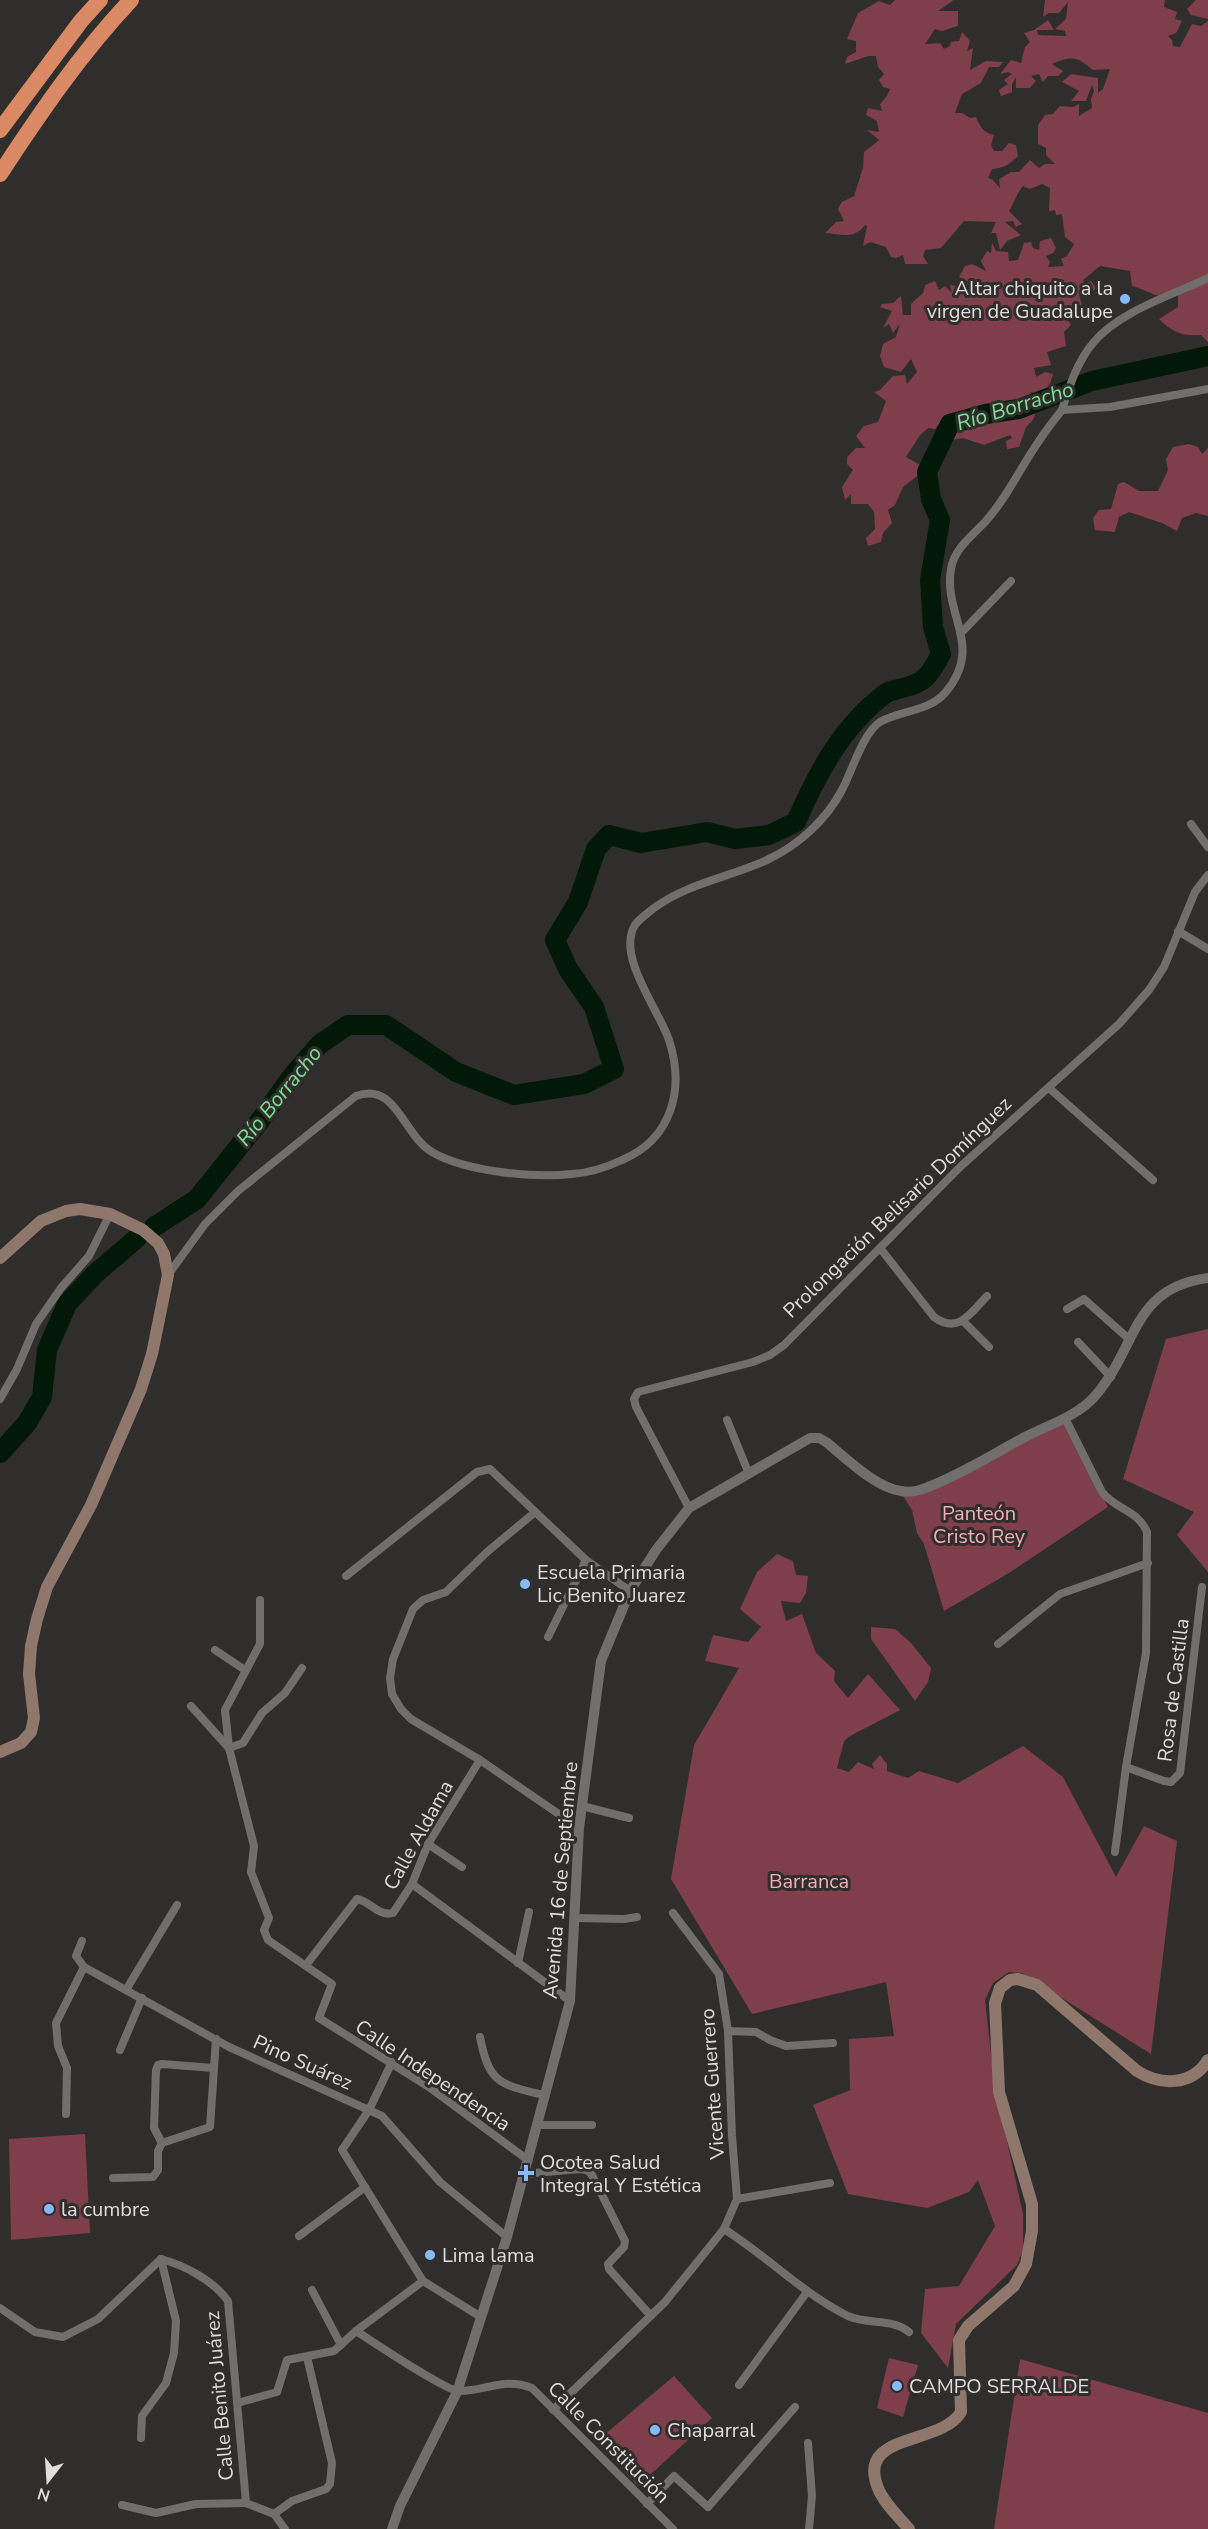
<svg xmlns="http://www.w3.org/2000/svg" width="1208" height="2529" font-family="'Nunito Sans',sans-serif">
<style>
.green{fill:#7e3e4a}
.lines{fill:none;stroke-linecap:round;stroke-linejoin:round}
.river{stroke:#031908;stroke-width:20}
.minor{stroke:#716f6d;stroke-width:8}
.tertiary{stroke:#716f6d;stroke-width:10}
.secondary{stroke:#90776b;stroke-width:12}
.motorway{stroke:#da8965;stroke-width:16}
.poi-dot{fill:#86bbfb;stroke:#302e2c;stroke-width:2}
.labels{text-anchor:middle;stroke-width:6;stroke-linejoin:round;paint-order:stroke}
.poi-label{font-size:20px;fill:#dfdedd;stroke:#302e2c;text-anchor:start}
.street-label{font-size:20px;fill:#dfdedd;stroke:#302e2c}
.park-label{font-size:20px;fill:#f7adb8;stroke:#302e2c}
.water-label{font-size:21px;font-style:italic;fill:#7ce091;stroke:#302e2c}
</style>
<rect width="100%" height="100%" fill="#302e2c"/>
<g class="green">
<path d="M895,0h59l-16,11h20v15l-16,5 -7,-2 -10,15 15,-1 4,6 6,-3 1,-4 8,-1 3,-9 8,9 -3,10 6,-3 -3,22 16,-9 17,1 -4,5h-10l-8,16 -19,11 -7,19h7l8,5 6,-1c4,9 7,16 18,18l-3,10 3,6h8l7,-8 7,2 2,11c-9,9 -14,12 -26,13l-4,9 5,2 7,8 -1,-9 12,-7h8l11,-12 9,8 6,-4h10l-9,-9v-7l-8,-4v-19l7,-10 8,-1 7,-8 13,1 6,-3v12l13,-8 -1,-9 3,-8 -2,-6 -6,16h-15l8,-10 -17,-9 9,-8 27,4v15l5,-4 7,-20 -17,1c-16,-14 -22,-14 -41,-6l11,7 -5,5h-10l-5,6 -4,-8 -8,2 5,5 -6,7h-14v-11l-4,7v8l-11,4 -2,-6 9,-6 -4,-4 8,-6 -4,-2 -8,2 11,-14 10,3 4,-16 5,-5 -6,-9 10,-3 14,-10 6,10h-17l1,5 28,1 -1,-5 -10,-2 11,-10 2,-17 -9,11h-10l-6,4 2,-17h120l-1,7 13,5 -2,7 7,2 -6,12 -8,3 4,4 1,6 7,1 12,-23 9,2 7,-5v321l-7,-7c-19,1 -28,-2 -42,-16l19,-12v-13c-23,7 -26,-3 -46,-8l-2,-15 -30,-5 -17,14 2,4 6,-3 6,8 -18,6 4,13 -2,6 -8,-7 -7,10 5,8 -7,7 2,14 -19,6 4,13 -17,3 2,9 9,-5 8,2 -5,17 -7,3 -12,-2 11,7 -7,21 -7,7 -7,20 -12,2 -1,-8 6,-3 -2,-3 -26,10 -21,-7 -16,3 -8,-17 -4,5 -7,-1 -8,7 -14,22 14,8 -3,11 -14,11 -8,18 -7,5 4,13 -9,10 -2,9 -13,4 -2,-8 9,-9 -1,-17 -6,-8h-17v-10l-6,6 -3,-13 11,-17 -6,-6v-7l9,-9h9l-9,-12 8,-10 14,-4 8,-21 -12,-9 6,-2 13,-14 12,-1 2,9 10,-12 -6,-13 -10,13 -17,-5 -4,-11 3,-12 13,-7 4,-13 -7,9 -4,-9 -6,4 9,-17 -12,-4 2,-3 11,-1 8,-7 2,19h8v-11l12,-11 2,-8 10,-4 4,9 6,-4 7,7 -2,-8 14,2 5,-5 -10,-5 6,-11 7,-2 14,7 -5,-10 6,-10 4,2 1,-10 4,8 12,1 1,9 9,-1 6,-17 7,-1 2,6 6,2 1,-9 11,-3 5,10 -3,5 -7,3 4,6 -2,5 16,-1 -3,-7 6,-3 7,-12 -9,-7 -3,-23 -6,1 -1,-5 -6,1 1,-23 -8,-4 -12,5 -7,-3c-6,7 -9,17 -14,25l13,13 -6,3 -3,-6 -8,1 16,13 -14,6 -7,9 -4,-17h-5l5,-11 -32,-1 -23,27 -16,2 -2,6 5,8h-23l-2,-9 -7,3 -5,-1 -5,-10 -16,-5 -7,4 4,-20 -2,-1c-12,15 -23,9 -40,8l11,-11 8,-1 -6,-12 4,-7 12,-6 9,-28 1,-16 15,-12 -12,-10 12,2 -2,-11 -11,-6 2,-7 14,3 -2,-7 7,-8 3,-7 -7,-2 -4,-7 5,-6 -6,-7 -2,-11h-8l-23,8 2,-7 9,-5v-11l-9,-2 11,-26 21,-12 11,4z"/>
<polygon points="1196,0 1208,0 1208,19 1191,15 1187,9"/>
<polygon points="1189,444 1198,447 1202,454 1208,448 1208,516 1196,513 1182,518 1177,531 1162,523 1129,512 1119,517 1115,532 1095,530 1093,518 1099,510 1111,509 1118,484 1124,482 1139,491 1158,491 1168,470 1166,459 1173,447"/>
<polygon points="1208,1329 1208,1572 1177,1535 1194,1512 1123,1479 1166,1339"/>
<polygon points="1062,1420 1108,1507 1009,1573 944,1611 924,1544 917,1533 912,1510 903,1496"/>
<polygon points="777,1554 793,1561 796,1575 808,1576 806,1593 800,1603 781,1601 786,1621 802,1614 816,1653 835,1671 834,1681 848,1698 868,1674 900,1710 850,1736 844,1741 837,1768 849,1772 858,1762 874,1769 872,1764 880,1755 887,1764 887,1771 908,1778 919,1771 958,1783 1023,1746 1063,1777 1116,1877 1144,1826 1177,1841 1151,2054 1022,1973 1009,1972 993,1983 985,2000 994,2081 1023,2214 1023,2250 1017,2265 956,2324 948,2368 921,2333 925,2289 959,2286 995,2226 978,2180 969,2192 927,2208 848,2194 813,2105 850,2090 849,2039 894,2036 886,1982 752,2014 671,1879 694,1745 739,1668 705,1661 713,1635 748,1642 761,1627 740,1609 757,1572"/>
<polygon points="871,1627 895,1629 911,1643 931,1668 928,1682 915,1701 871,1639"/>
<polygon points="85,2134 90,2233 11,2240 9,2139"/>
<polygon points="889,2358 918,2365 903,2417 877,2408"/>
<polygon points="1020,2359 1208,2413 1208,2529 994,2529"/>
<polygon points="674,2376 712,2418 638,2486 597,2441"/>
</g>
<g class="lines">
<g class="river">
<path d="M154,1227l43,-28 65,-81 31,-43 27,-31 28,-19h38l70,47 58,23 70,-11 30,-15 -20,-62 -26,-38 -13,-29 23,-38 18,-53 13,-14 32,8 66,-11 28,7 34,-4 27,-13c21,-48 46,-96 89,-128 5,-4 11,-4 17,-6 24,-5 28,-14 39,-34l-8,-27 -3,-47 10,-60 -9,-21 -4,-27 23,-48 36,-10 33,-5 73,-28 116,-25"/>
<polyline points="0,1453 27,1423 42,1397 47,1350 67,1304 95,1274 137,1238"/>
</g>
<g class="minor">
<path d="M1062,410c7,-23 15,-48 31,-67 25,-31 79,-48 115,-65"/>
<polyline points="961,633 1011,581"/>
<polyline points="1191,824 1208,847"/>
<polyline points="1178,931 1208,949"/>
<polyline points="1049,1088 1153,1180"/>
<path d="M880,1248l54,69c24,18 37,-4 53,-21"/>
<path d="M168,1275l37,-51 33,-33 118,-95c40,-15 47,39 76,56 34,20 102,26 140,22 18,-1 35,-7 50,-14 50,-21 63,-71 47,-120 -10,-30 -53,-84 -34,-115 4,-6 13,-12 19,-17 34,-25 76,-31 113,-48 32,-15 59,-40 75,-70 10,-19 21,-57 38,-68 21,-12 48,-10 65,-29 40,-47 -2,-77 6,-124 3,-20 21,-33 34,-47 22,-24 35,-54 54,-81 7,-11 15,-21 23,-31l48,-3 98,-18"/>
<polyline points="1067,1309 1084,1299 1130,1340"/>
<polyline points="963,1321 989,1347"/>
<polyline points="1078,1342 1111,1377"/>
<polyline points="0,1399 17,1369 36,1324 61,1288 89,1256 110,1214"/>
<path d="M1065,1418l37,74c14,18 36,18 45,40l-1,121 -20,114 -11,85"/>
<polyline points="727,1420 749,1474"/>
<polyline points="689,1508 636,1407 634,1399 638,1392 753,1362 770,1355 784,1345 960,1167 1119,1024 1149,990 1164,967 1195,892 1208,875"/>
<polyline points="534,1513 487,1552 446,1592 423,1600 413,1609 393,1659 390,1678 392,1694 401,1709 411,1719 480,1760 579,1828"/>
<polyline points="346,1576 477,1472 490,1469 586,1560 630,1591"/>
<polyline points="260,1600 260,1644 225,1710 229,1748 254,1846 251,1872 269,1918 264,1930 268,1940 332,1984 319,2018 429,2087 528,2160"/>
<polyline points="548,1637 586,1560"/>
<polyline points="998,1644 1060,1594 1148,1563"/>
<polyline points="215,1650 245,1670"/>
<polyline points="191,1706 229,1748 243,1743 262,1713 285,1693 302,1668"/>
<polyline points="1126,1767 1164,1781 1171,1782 1180,1773 1202,1587"/>
<polyline points="582,1806 629,1818"/>
<polyline points="428,1844 462,1867"/>
<polyline points="412,1884 570,2001"/>
<polyline points="574,1918 624,1919 637,1917"/>
<polyline points="82,1941 76,1956 84,1967 229,2047 382,2116 440,2182 507,2237"/>
<polyline points="518,1963 529,1912"/>
<path d="M306,1965l51,-66c13,2 22,18 36,14l19,-29 16,-40 52,-84"/>
<polyline points="126,1990 177,1905"/>
<polyline points="728,2031 756,2032 770,2040 786,2046 833,2043"/>
<path d="M480,2037c9,47 20,47 63,58"/>
<polyline points="120,2050 142,1998"/>
<polyline points="392,2062 369,2110 342,2150 423,2281 481,2317"/>
<polyline points="66,2114 67,2068 58,2046 56,2023 84,1967"/>
<polyline points="537,2125 592,2125"/>
<polyline points="162,2143 154,2128 156,2070 158,2065 162,2064 214,2068"/>
<polyline points="524,2174 579,2169 587,2170 592,2175 625,2241 624,2247 608,2264 609,2269 650,2315"/>
<polyline points="113,2178 153,2177 158,2170 158,2151 162,2143 210,2127 216,2039"/>
<polyline points="737,2199 830,2183"/>
<path d="M724,2229c43,27 78,64 124,87 20,9 45,2 61,16"/>
<polyline points="299,2236 365,2187"/>
<polyline points="312,2290 341,2345"/>
<path d="M0,2308l35,24 28,5 35,-18 63,-60c23,6 53,22 67,42l18,202 28,11 11,15"/>
<path d="M356,2331c16,10 90,60 103,60 28,0 44,-14 73,-3l141,141"/>
<polyline points="739,2385 807,2292"/>
<polyline points="237,2403 277,2392 287,2360 334,2351 356,2331 423,2281"/>
<polyline points="553,2410 665,2302 724,2229 737,2199 732,2136 728,2031 719,1974 673,1913"/>
<polyline points="141,2438 142,2416 166,2383 174,2353 176,2321 161,2259"/>
<polyline points="808,2443 812,2496 809,2529"/>
<polyline points="647,2504 674,2476 708,2507 795,2407"/>
<polyline points="122,2505 156,2513 196,2504 246,2503"/>
<polyline points="274,2514 292,2501 326,2489 330,2484 332,2463 307,2357"/>
</g>
<path class="tertiary" d="M392,2529l8,-23 57,-114 50,-155 63,-236 9,-173 22,-167 29,-70 26,-41 33,-42 121,-70h9l7,4c20,16 50,46 75,49 10,2 18,0 27,-4 34,-13 65,-33 97,-50 23,-12 53,-21 70,-41 43,-49 36,-108 113,-118"/>
<g class="secondary">
<polyline points="0,1258 41,1221 66,1211 80,1209 110,1214 143,1230 158,1243 164,1254 168,1275 152,1354 141,1389 91,1505 47,1587 37,1619 31,1646 29,1674 34,1718 31,1732 21,1743 0,1752"/>
<path d="M909,2529c-10,-12 -26,-27 -31,-41 -23,-56 63,-42 83,-76l-2,-72 9,-14 46,-40 12,-22 6,-33v-27l-33,-112 -4,-89 5,-15 10,-8 8,-1 19,6 100,86c24,15 55,15 71,-11"/>
</g>
<g class="motorway">
<polyline points="0,130 81,21 100,0"/>
<path d="M0,174c40,-61 81,-121 131,-174"/>
</g>
</g>
<g class="poi-dot">
<circle cx="1125" cy="299" r="6"/>
<circle cx="525" cy="1584" r="6"/>
<path d="M523 2164h6v6h6v6h-6v6h-6v-6h-6v-6h6z"/>
<circle cx="49" cy="2209" r="6"/>
<circle cx="430" cy="2255" r="6"/>
<circle cx="897" cy="2386" r="6"/>
<circle cx="655" cy="2430" r="6"/>
</g>
<g class="labels">
<g class="poi-label">
<text x="1113" y="295" text-anchor="end">Altar chiquito a la<tspan x="1113" dy="23">virgen de Guadalupe</tspan></text>
<text x="537" y="1579">Escuela Primaria<tspan x="537" dy="23">Lic Benito Juarez</tspan></text>
<text x="540" y="2169">Ocotea Salud<tspan x="540" dy="23">Integral Y Estética</tspan></text>
<text x="61" y="2216">la cumbre</text>
<text x="442" y="2262">Lima lama</text>
<text x="909" y="2393">CAMPO SERRALDE</text>
<text x="667" y="2437">Chaparral</text>
</g>
<g class="street-label">
<text transform="translate(897 1207) rotate(-44)" y="7">Prolongación Belisario Domínguez</text>
<text transform="translate(1173 1690) rotate(-83)" y="7">Rosa de Castilla</text>
<text transform="translate(418 1835) rotate(-61)" y="7">Calle Aldama</text>
<text transform="translate(560 1880) rotate(-85)" y="7">Avenida 16 de Septiembre</text>
<text transform="translate(303 2062) rotate(24)" y="7">Pino Suárez</text>
<text transform="translate(433 2075) rotate(34)" y="7">Calle Independencia</text>
<text transform="translate(712 2084) rotate(-94)" y="7">Vicente Guerrero</text>
<text transform="translate(219 2396) rotate(-95)" y="7">Calle Benito Juárez</text>
<text transform="translate(609 2442) rotate(45)" y="7">Calle Constitución</text>
</g>
<g class="park-label">
<text x="979" y="1520">Panteón<tspan x="979" dy="23">Cristo Rey</tspan></text>
<text x="809" y="1888">Barranca</text>
</g>
<g class="water-label">
<text transform="translate(1015 406) rotate(-17)" y="7">Río Borracho</text>
<text transform="translate(279 1096) rotate(-51)" y="7">Río Borracho</text>
</g>
</g>
<g transform="translate(48 2481) rotate(197)" stroke="#302e2c" stroke-width="4.5" paint-order="stroke">
<path d="M0-4.5L10 22L0 15L-10 22Z" fill="#dfdedd"/>
<text y="-9" font-size="16" font-weight="bold" text-anchor="middle" fill="#dfdedd">N</text>
</g>
</svg>
